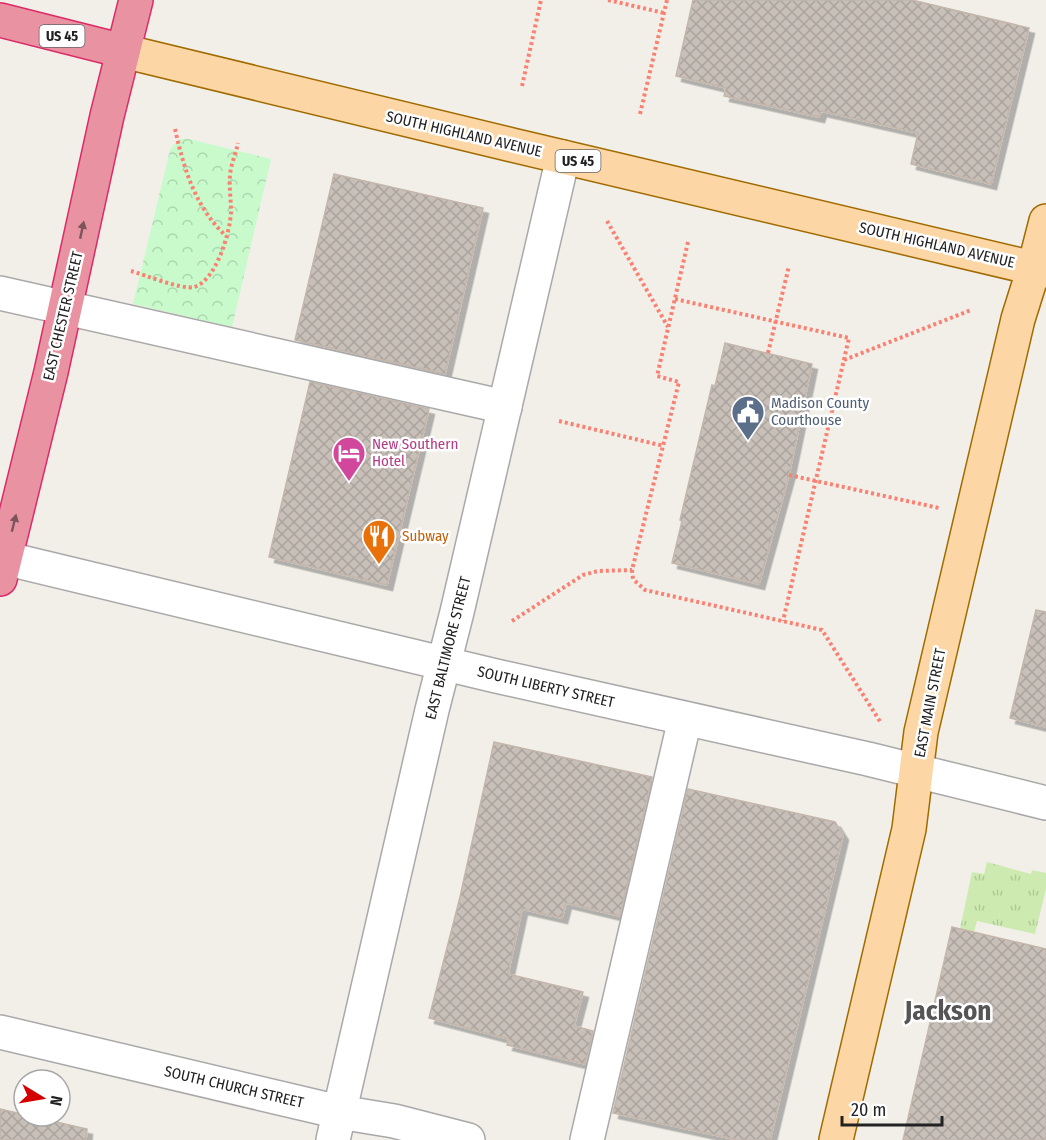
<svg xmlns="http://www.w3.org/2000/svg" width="1046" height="1140" font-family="'Fira Sans Condensed',sans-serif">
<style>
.grass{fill:url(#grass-tufts)}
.park{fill:url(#park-crowns)}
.building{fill:url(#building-cross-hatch);stroke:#c4b6ab;stroke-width:1.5;filter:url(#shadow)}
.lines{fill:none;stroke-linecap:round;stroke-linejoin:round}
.minor-casing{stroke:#a9a9a9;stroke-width:36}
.major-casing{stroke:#a06b00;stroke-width:36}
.highway-casing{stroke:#dc2a67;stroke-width:36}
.path{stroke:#fa8072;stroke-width:4;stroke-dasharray:3 3;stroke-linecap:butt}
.minor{stroke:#fff;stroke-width:33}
.major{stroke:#fcd6a4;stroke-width:33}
.highway{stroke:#e892a2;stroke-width:33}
.oneway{fill:#7b545c}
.labels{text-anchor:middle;stroke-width:5;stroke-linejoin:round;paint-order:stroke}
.shield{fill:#fff;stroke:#646464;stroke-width:1.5}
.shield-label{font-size:14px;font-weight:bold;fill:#222}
.street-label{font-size:15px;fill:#222;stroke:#fff}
.service-label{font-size:15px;fill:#4e5e75;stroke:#fff;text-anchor:start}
.hotel-label{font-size:15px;fill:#b23c85;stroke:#fff;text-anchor:start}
.food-label{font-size:15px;fill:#c56008;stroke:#fff;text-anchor:start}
.town-label{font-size:27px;font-weight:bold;fill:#555;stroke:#fff}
</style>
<defs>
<pattern id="grass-tufts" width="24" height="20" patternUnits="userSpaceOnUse" patternTransform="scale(1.5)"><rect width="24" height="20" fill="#cdebb0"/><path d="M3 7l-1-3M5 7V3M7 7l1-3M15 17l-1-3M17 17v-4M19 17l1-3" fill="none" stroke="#b0c997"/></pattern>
<pattern id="park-crowns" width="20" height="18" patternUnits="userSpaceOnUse" patternTransform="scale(1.5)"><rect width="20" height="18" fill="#c8facc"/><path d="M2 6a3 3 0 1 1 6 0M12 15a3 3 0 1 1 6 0" fill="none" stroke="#acd6af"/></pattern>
<pattern id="building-cross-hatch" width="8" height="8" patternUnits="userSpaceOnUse" patternTransform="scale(1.5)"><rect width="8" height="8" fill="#c7bfb8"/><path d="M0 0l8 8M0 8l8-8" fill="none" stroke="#aba49e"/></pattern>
<filter id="shadow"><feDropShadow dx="5.5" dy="5.5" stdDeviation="0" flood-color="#0004"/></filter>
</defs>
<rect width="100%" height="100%" fill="#f2efe9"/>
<polygon class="grass" points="987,862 1031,874 1032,870 1046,873 1046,889 1035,934 977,921 974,932 960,929 972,872 984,874"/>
<polygon class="park" points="181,139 189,139 271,159 232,327 133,304 170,150 175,143"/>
<g class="building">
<polygon points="693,0 912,0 1029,28 991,184 911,164 918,133 821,111 819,117 724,96 726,88 676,76"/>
<polygon points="334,174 483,208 445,374 295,340"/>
<polygon points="725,343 812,364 789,475 759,584 672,563 682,521 680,520 712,385 715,386"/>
<polygon points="310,382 429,409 387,585 269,557"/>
<polygon points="1036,610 1046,612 1046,727 1010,718"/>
<polygon points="494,742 652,777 620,916 566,903 562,918 522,909 508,974 583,992 574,1026 593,1031 585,1064 507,1045 509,1039 429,1018 460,897"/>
<polygon points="688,789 835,822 843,835 770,1140 738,1140 613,1113"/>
<polygon points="952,927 1046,949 1046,1140 903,1140"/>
<polygon points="0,1109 87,1129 86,1140 0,1140"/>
</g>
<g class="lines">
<defs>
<g id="minor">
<polyline points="0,293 505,407"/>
<polyline points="0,557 496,676 868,759 1046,803"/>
<polyline points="0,1032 339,1112 394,1121 468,1140"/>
<polyline points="333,1140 432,710 457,612 563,157"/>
<polyline points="587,1140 685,719"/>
</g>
<g id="major">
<polyline points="123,51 512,145 1046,271"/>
<polyline points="836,1140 909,829 921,732 1018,319 1034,268 1046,221"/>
</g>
<g id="highway">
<polyline points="0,20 123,51"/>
<polyline points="0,579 51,372 107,116 136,0"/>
</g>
</defs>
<use href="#minor" class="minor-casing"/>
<use href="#major" class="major-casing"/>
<use href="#highway" class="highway-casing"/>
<g class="path">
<polyline points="608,0 664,13"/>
<polyline points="522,86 541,0"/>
<polyline points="640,114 667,0"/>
<path d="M175,129c9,40 20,78 51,107"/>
<polyline points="607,221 668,327"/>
<polyline points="688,242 657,376 679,382 632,570 633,579 645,590 822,630 881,723"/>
<path d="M131,271c14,4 51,19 63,16 22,-6 36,-54 37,-75 0,-12 -2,-25 -1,-37 1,-11 6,-22 8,-32"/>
<polyline points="675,299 849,338 783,621"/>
<polyline points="768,353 789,266"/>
<polyline points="844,360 971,310"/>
<polyline points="559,421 664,446"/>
<polyline points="789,475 939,508"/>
<polyline points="512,621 583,575 598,571 632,570"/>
</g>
<use href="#minor" class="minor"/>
<use href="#major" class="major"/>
<use href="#highway" class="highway"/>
</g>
<defs><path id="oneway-solid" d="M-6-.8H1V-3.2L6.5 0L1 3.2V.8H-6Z" transform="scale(1.5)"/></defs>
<g class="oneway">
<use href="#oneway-solid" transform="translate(82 230) rotate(-78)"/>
<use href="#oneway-solid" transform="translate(14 523) rotate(-76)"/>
</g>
<defs>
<symbol id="civic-pin" viewBox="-11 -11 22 30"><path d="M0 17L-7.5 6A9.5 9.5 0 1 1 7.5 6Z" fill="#5c6f8a" stroke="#fff"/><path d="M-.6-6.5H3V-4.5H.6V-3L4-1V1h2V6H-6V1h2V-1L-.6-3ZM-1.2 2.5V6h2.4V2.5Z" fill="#fff"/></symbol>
<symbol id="hotel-pin" viewBox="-11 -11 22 30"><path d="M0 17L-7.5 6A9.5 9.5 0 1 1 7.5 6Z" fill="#d1479c" stroke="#fff"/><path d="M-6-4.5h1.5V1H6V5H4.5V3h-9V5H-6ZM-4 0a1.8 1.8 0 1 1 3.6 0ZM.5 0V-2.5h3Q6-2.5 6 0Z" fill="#fff"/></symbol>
<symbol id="restaurant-pin" viewBox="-11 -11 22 30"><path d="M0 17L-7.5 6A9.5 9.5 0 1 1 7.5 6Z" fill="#e8710a" stroke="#fff"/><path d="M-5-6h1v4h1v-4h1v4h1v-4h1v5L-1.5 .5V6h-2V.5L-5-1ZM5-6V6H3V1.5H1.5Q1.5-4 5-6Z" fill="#fff"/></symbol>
</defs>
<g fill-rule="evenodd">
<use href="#civic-pin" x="729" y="393" width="38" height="52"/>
<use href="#hotel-pin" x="330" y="434" width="38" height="52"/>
<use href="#restaurant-pin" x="360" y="517" width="38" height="52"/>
</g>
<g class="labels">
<g class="shield">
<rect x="39.5" y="25" width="45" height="22" rx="4.5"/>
<rect x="555.5" y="150" width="45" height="22" rx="4.5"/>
</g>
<g class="shield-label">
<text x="62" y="41">US 45</text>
<text x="578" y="166">US 45</text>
</g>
<g class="street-label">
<text transform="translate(464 134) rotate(13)" y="5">SOUTH HIGHLAND AVENUE</text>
<text transform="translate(937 245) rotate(13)" y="5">SOUTH HIGHLAND AVENUE</text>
<text transform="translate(63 316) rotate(-77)" y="5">EAST CHESTER STREET</text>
<text transform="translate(448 648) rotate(-76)" y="5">EAST BALTIMORE STREET</text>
<text transform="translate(546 687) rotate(13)" y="5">SOUTH LIBERTY STREET</text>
<text transform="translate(930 703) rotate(-79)" y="5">EAST MAIN STREET</text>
<text transform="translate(234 1087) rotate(13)" y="5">SOUTH CHURCH STREET</text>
</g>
<g class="service-label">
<text x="771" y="408">Madison County<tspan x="771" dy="17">Courthouse</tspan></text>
</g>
<g class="hotel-label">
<text x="372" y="449">New Southern<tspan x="372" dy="17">Hotel</tspan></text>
</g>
<g class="food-label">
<text x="402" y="541">Subway</text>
</g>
<g class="town-label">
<text x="948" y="1020">Jackson</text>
</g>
</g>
<g transform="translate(42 1098) rotate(101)"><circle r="28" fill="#ffffff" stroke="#a7a7a7" stroke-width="1.5"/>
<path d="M0-4.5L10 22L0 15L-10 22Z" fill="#d40000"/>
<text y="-9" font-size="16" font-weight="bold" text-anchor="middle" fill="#222222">N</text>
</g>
<path d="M842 1116v9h100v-9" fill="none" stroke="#222222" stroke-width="3"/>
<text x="851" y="1116" font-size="18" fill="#222222" stroke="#ffffff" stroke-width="4.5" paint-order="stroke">20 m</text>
</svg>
